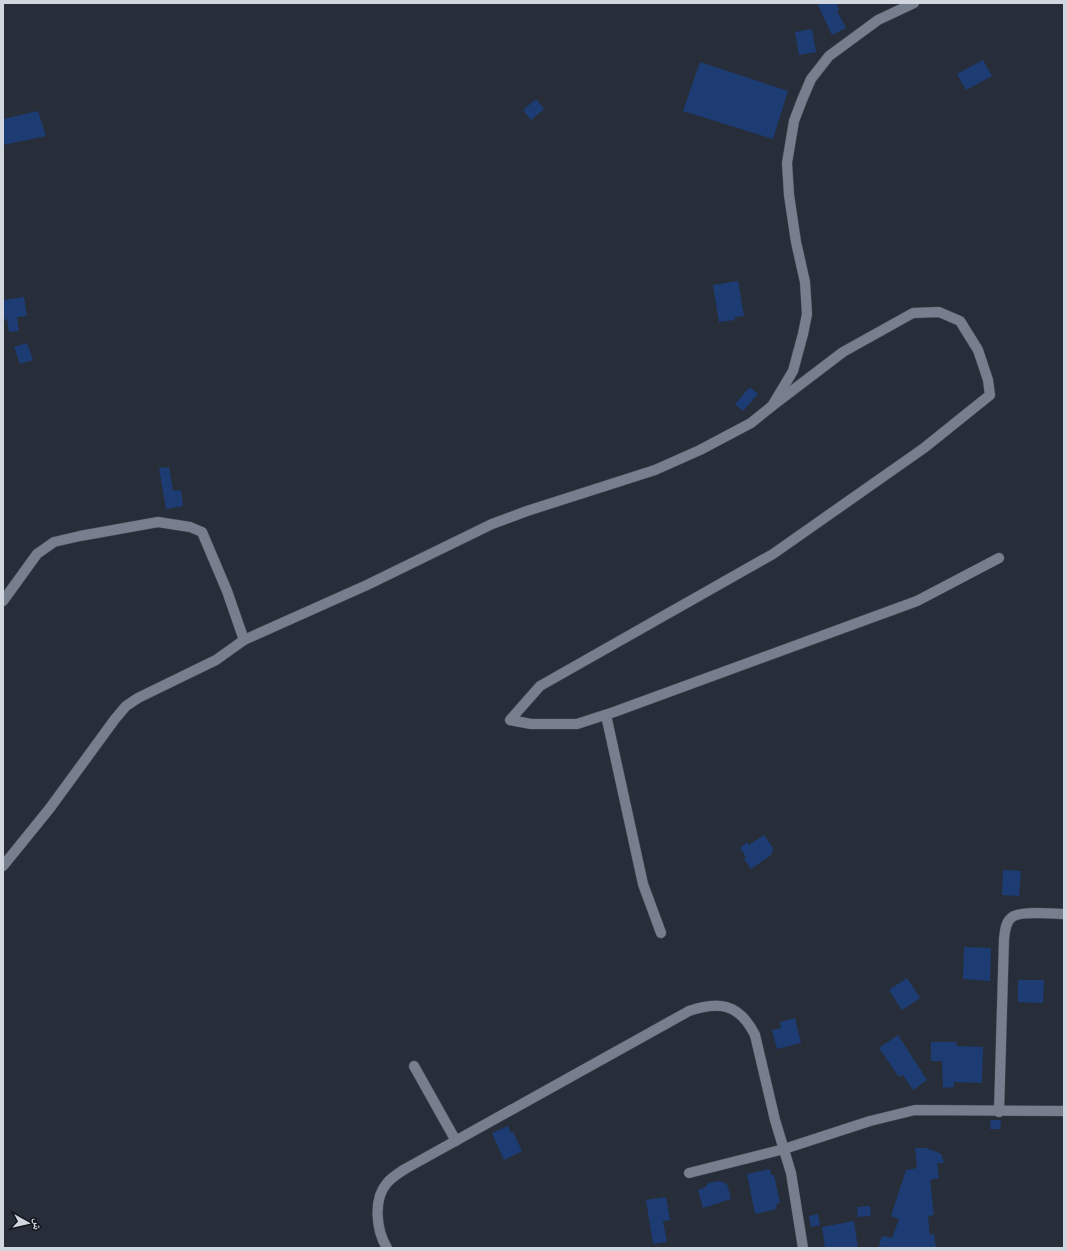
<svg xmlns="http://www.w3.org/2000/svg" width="1067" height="1251" font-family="Manrope,'Noto Naskh Arabic',sans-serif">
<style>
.building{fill:#1d3c74}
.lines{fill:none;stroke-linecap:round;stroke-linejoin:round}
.minor-casing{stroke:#464c56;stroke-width:11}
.minor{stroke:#777f8e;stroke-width:10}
</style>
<rect width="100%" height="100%" fill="#272e3a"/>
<g class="building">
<polygon points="817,3 836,3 839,10 837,11 846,28 832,35"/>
<polygon points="812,29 816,52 799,55 795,32"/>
<polygon points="983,60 992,76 966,90 957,74"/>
<polygon points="700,62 788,91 773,139 683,111"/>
<polygon points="536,99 544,109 531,120 523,110"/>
<polygon points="38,111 46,136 3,145 3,119"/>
<polygon points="738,281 744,316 735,317 735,320 719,322 713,285"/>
<polygon points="24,297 27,316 17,317 19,331 9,332 7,319 3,320 3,300"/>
<polygon points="27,343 33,360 20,364 14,347"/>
<polygon points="750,387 758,394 743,411 735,404"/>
<polygon points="169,467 173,491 181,490 183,506 166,509 159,468"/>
<polygon points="764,835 773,848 772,854 751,869 744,859 746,857 740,848 747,842 749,845"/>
<polygon points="1003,870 1021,871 1019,896 1002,895"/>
<polygon points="964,947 991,948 990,981 963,979"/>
<polygon points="907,978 920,998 902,1010 889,990"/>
<polygon points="1018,980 1044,980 1043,1003 1018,1002"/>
<polygon points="795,1018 801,1043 777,1049 772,1030 781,1028 780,1022"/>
<polygon points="898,1035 927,1080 913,1090 903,1075 899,1077 879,1048"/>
<polygon points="931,1042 957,1042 956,1046 983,1047 982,1083 954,1082 954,1087 943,1088 942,1061 931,1061"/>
<polygon points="991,1120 1001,1120 1000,1129 990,1129"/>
<polygon points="508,1126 511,1133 513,1132 522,1151 504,1160 492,1133"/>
<polygon points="915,1148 926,1148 937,1152 941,1154 944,1163 937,1163 939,1178 930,1180 934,1215 928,1216 930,1235 934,1234 936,1248 878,1248 882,1236 892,1238 899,1219 891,1216 906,1170 917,1168"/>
<polygon points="770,1169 771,1175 774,1175 780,1203 776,1204 777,1209 755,1214 747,1174"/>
<polygon points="720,1181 727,1184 731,1199 703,1208 698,1190 706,1187 708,1183"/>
<polygon points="666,1197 670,1220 663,1221 667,1242 653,1244 646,1200"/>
<polygon points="870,1206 871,1216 858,1217 857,1207"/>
<polygon points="818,1214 820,1225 811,1227 809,1216"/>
<polygon points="854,1221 858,1248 825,1248 822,1227"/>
</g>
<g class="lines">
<defs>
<g id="minor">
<polyline points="772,406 843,352 913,313 939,312 960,321 978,350 988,380 990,395 924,448 773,554 540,686 510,720 531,724 577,724 614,712 917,601 999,558"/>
<polyline points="3,601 37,554 54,542 80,536 158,522 190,527 202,532 227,591 244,640"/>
<polyline points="606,715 643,884 661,933"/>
<polyline points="3,866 50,808 115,719 126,706 138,698 216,660 244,640 367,585 492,524 527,511 655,470 700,450 751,423 772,406 793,371 803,334 807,314 805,282 796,242 789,195 787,163 794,121 802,100 811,79 829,56 878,20 914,3"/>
<polyline points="414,1066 456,1141"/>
<path d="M999,1112l5,-173c1,-7 1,-16 7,-21 8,-8 41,-4 53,-4"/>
<polyline points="689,1173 784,1149 870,1121 915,1110 1064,1111"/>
<path d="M387,1248c-11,-18 -14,-49 0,-65 5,-6 12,-10 18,-14l284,-158c30,-10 50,-8 66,24l20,85 16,53 12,75"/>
</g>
</defs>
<use href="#minor" class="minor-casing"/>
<use href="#minor" class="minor"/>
</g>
<rect width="1067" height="1251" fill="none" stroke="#d2d7df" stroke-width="8"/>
<g transform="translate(28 1223) rotate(98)" stroke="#13161c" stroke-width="3" paint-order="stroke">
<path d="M0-3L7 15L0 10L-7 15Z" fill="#d2d7df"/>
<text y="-6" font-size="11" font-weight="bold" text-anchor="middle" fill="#d2d7df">ش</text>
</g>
</svg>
